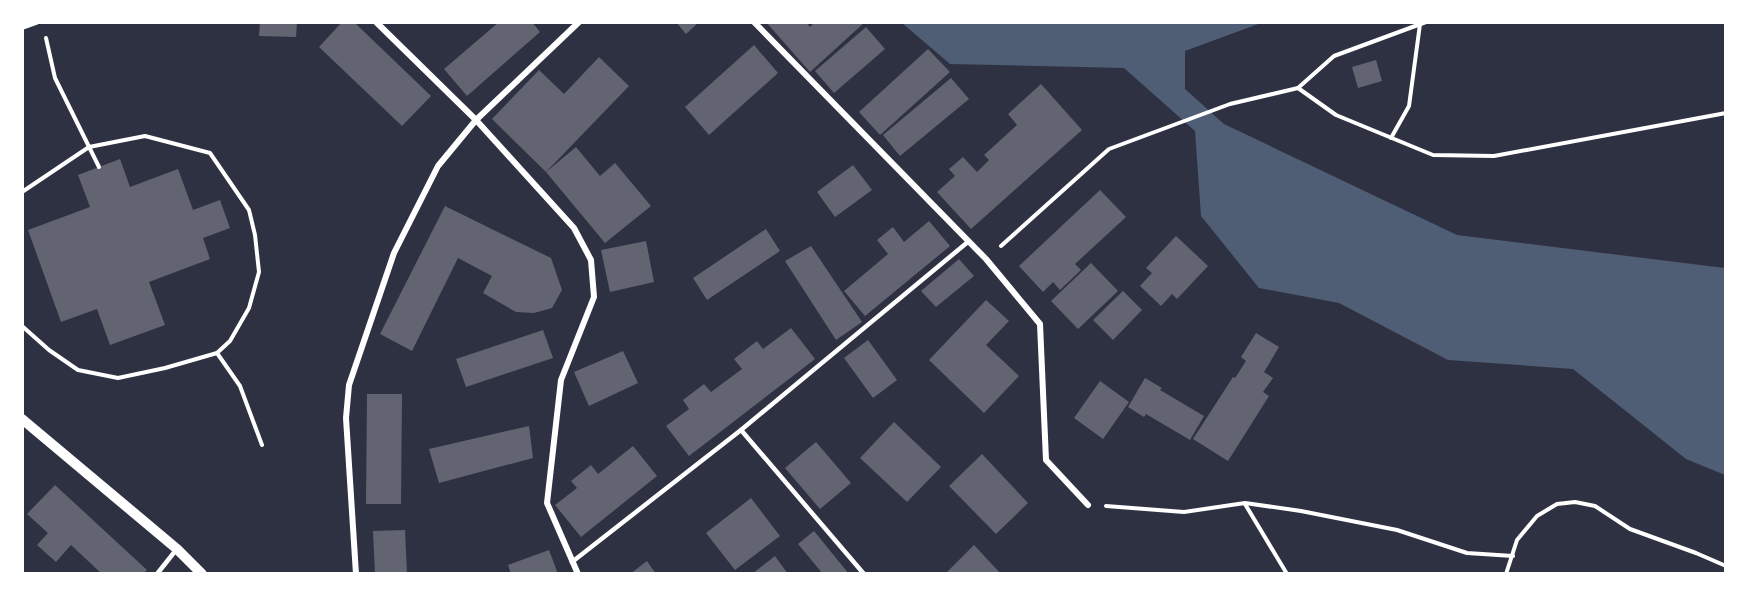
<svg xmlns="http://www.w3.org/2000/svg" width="1748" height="596" font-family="Barlow,sans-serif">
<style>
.water{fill:#4f5d75}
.building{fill:#626471}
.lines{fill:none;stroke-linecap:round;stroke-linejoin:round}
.path{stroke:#fff;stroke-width:4}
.service{stroke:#fff;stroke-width:4.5}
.minor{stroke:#fff;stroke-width:6}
.tertiary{stroke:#fff;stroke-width:10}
</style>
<rect width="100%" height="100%" fill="#2d3142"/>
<polygon class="water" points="902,23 1261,23 1185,51 1185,89 1224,124 1457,235 1725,268 1725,475 1686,459 1573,369 1448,360 1339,303 1259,288 1201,216 1195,131 1124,68 950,64"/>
<g class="building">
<polygon points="260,22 297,22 296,37 259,36"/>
<polygon points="342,22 354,22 431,96 402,126 319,47"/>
<polygon points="499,22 532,22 540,32 467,96 444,69"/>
<polygon points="676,22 699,22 686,34"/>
<polygon points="766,22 806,22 810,27 815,22 865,22 810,72"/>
<polygon points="866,27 885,49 834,93 815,71"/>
<polygon points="754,45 778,73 709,135 685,107"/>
<polygon points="928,49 950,72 880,135 859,112"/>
<polygon points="599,57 629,86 546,172 492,119 539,70 564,94"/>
<polygon points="1376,60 1382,81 1358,88 1352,67"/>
<polygon points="951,78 969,99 900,156 883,135"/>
<polygon points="1041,84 1082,130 971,229 937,192 955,176 949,169 963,157 977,172 989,160 984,155 1017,125 1008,114"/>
<polygon points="576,147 600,176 615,163 651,206 605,243 546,172"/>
<polygon points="120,159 130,187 178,169 193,210 220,200 230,228 203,238 210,259 149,282 165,325 110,345 97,309 61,322 28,230 90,207 78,175"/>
<polygon points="853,165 872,190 835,217 817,192"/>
<polygon points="1100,190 1126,217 1075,264 1081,270 1060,290 1053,282 1043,292 1019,266"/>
<polygon points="445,206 551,258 562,290 552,308 534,313 516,312 483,293 492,276 458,258 412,351 380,334"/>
<polygon points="929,221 950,246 865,316 844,291 888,254 877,240 893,227 904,242"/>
<polygon points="766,229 780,251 707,300 693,278"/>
<polygon points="1176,236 1208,266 1177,299 1172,294 1161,306 1140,286 1152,273 1146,268"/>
<polygon points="646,241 654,282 610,292 601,250"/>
<polygon points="811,246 862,322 836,340 785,261"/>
<polygon points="959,259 974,276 936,307 921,291"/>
<polygon points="1091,263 1118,291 1078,329 1051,301"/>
<polygon points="1123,291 1142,310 1113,340 1093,320"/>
<polygon points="986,300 1009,321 986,345 1019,376 984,413 929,360"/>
<polygon points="791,328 815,359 689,456 666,426 689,409 683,400 704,384 711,392 742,369 734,359 757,341 763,349"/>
<polygon points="543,330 553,358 466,387 456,359"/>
<polygon points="1256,333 1279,347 1264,372 1273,378 1263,392 1269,396 1228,461 1193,439 1233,377 1235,378 1246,361 1241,357"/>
<polygon points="868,340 897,380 873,398 844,358"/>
<polygon points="623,351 638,383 589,406 574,372"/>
<polygon points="1145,378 1162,388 1160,390 1204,416 1190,440 1146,414 1144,417 1128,407"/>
<polygon points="1100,381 1129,402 1103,439 1074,418"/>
<polygon points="367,394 402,394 401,504 366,504"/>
<polygon points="894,422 941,467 907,502 860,458"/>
<polygon points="529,426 533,458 439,483 429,449"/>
<polygon points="816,442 851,483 820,509 785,468"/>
<polygon points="633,446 657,476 581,537 555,505 577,488 571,481 591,465 598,474"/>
<polygon points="982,454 1028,503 996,534 949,486"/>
<polygon points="55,485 147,570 143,574 102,574 71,545 56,562 37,545 48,533 27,514"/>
<polygon points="751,498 780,536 735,570 706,533"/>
<polygon points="405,530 407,574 375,574 373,531"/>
<polygon points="814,531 849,574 823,574 798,544"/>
<polygon points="974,545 1001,574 945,574"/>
<polygon points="549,550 558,574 511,574 508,565"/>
<polygon points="775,556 788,574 752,574"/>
<polygon points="647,561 656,574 630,574"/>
</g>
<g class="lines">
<g class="path">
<polyline points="46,38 55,78 99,167"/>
<polyline points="1298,88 1336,115 1433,155 1494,156 1726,113"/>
<polyline points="1391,138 1409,106 1420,24"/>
<polyline points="22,192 89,147 145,136 210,153 249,210 255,235 259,272 249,308 230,341 217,353 165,368 118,378 78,370 49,350 22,326"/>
<polyline points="1001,246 1109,149 1230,104 1298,88 1334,56 1426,22"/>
<polyline points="217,353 240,386 262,445"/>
<polyline points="1245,504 1287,574"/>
<polyline points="1106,506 1184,512 1245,503 1301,511 1397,530 1467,553 1513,556"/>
<polyline points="1506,574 1517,540 1537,516 1557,504 1575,502 1595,506 1630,529 1696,553 1726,566"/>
</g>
<g class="service">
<polyline points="741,430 864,574"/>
<polyline points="572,562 741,430 969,241"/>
<polyline points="157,574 176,550"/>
</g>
<g class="minor">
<polyline points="376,22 476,120 574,228 591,260 594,297 561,380 547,503 578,574"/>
<polyline points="754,22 986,259 1040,324 1046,460 1088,505"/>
<polyline points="22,27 36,22"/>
<polyline points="356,574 346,418 349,385 394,253 438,166 476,120 579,22"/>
</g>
<polyline class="tertiary" points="22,419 177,549 202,574"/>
</g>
<rect width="1748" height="596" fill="none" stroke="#ffffff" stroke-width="48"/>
</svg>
